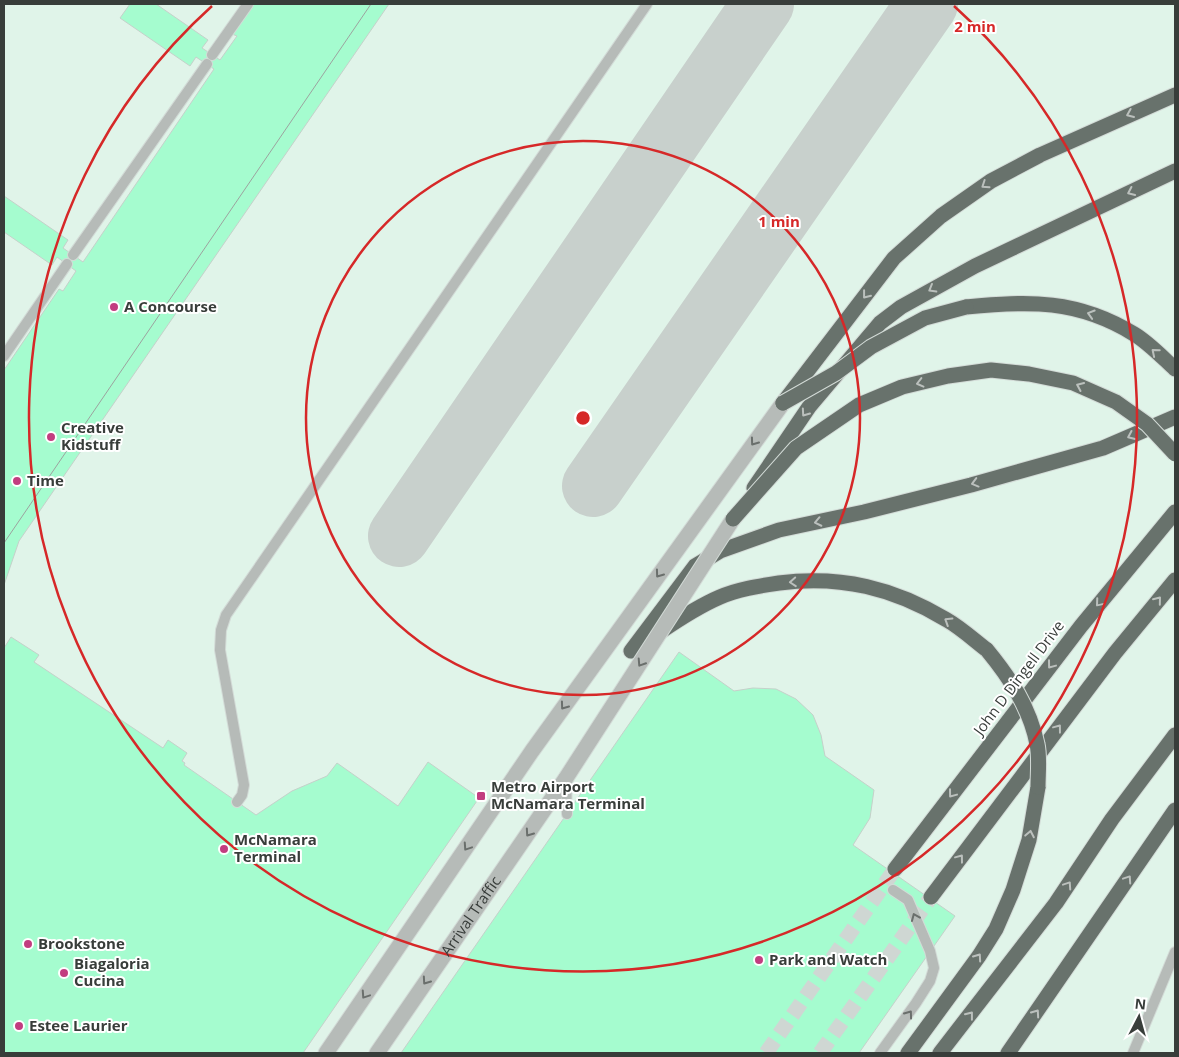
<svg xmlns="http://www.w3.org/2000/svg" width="1179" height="1057" font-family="'Open Sans',sans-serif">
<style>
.built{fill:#e0f4e9}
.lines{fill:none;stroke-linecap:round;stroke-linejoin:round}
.taxiway{stroke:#c8d0cc;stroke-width:62}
.building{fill:#a5fccf;stroke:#c5d1ca}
.highway-tunnel{stroke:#cfd7d3;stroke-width:15;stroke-dasharray:15 8;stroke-linecap:butt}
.lane-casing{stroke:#d3dbd7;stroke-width:12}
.street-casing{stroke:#d3dbd7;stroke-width:17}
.highway-casing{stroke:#d3dbd7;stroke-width:17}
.lane{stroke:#b6bbb8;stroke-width:10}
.street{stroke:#b6bbb8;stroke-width:15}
.highway{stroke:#68726c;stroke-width:15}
.tram{stroke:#9ca39f;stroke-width:1}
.street-bridge-casing{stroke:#d3dbd7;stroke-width:17;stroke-linecap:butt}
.highway-bridge-casing{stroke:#d3dbd7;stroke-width:17;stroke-linecap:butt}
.street-bridge{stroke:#b6bbb8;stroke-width:15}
.highway-bridge{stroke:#68726c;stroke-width:15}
.oneway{stroke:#bbc0bd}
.oneway2{stroke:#6a6f6c}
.ring{fill:none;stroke:#d62828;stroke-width:2.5}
.poi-dot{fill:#c23d80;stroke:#fff;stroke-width:2}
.labels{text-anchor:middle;stroke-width:4;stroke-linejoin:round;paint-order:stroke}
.poi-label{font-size:15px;font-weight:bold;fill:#383d3a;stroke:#fff;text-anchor:start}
.street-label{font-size:15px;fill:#383d3a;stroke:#fff}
.centre{fill:#d62828;stroke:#fff;stroke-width:2.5}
.ring-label{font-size:15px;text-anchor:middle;font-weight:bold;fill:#d62828;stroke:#fff;stroke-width:4;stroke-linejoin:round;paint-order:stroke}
</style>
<rect width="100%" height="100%" fill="#f5fef9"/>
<rect class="built" x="4" y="4" width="1171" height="1049"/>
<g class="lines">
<g class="taxiway">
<polyline points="593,486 927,4"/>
<polyline points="399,536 763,4"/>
</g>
</g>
<g class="building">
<polygon points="130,4 156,4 208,40 202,48 220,60 237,36 232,34 253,4 389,4 19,541 4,585 4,370 59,289 63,291 76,271 57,257 52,265 4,232 4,196 68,240 63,248 83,262 214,69 196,57 190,66 120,18"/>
<polygon points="11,637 39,655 34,662 163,748 168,740 187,753 182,761 185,763 184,765 256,815 292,791 327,776 337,763 398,806 428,762 479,798 303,1053 4,1053 4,648"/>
<polygon points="679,652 734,691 753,688 776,689 796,699 813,715 821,735 825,756 874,790 870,818 853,845 955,916 859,1053 401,1053"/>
</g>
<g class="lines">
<g class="highway-tunnel">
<polyline points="766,1053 895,869"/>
<polyline points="820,1053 931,897"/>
</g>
<defs>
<g id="lane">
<polyline points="212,55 248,4"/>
<polyline points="73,255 207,64"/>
<polyline points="4,356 67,264"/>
<polyline points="566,778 567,814"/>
<polyline points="237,802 242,795 244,785 220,650 221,630 226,615 647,4"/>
<polyline points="880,1053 916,1003 930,981 934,968 930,951 908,900 893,890"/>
<polyline points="1133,1053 1175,952"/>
</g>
<g id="street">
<polyline points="326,1053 532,751 783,403"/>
<path id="s1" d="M377,1053l189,-275"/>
</g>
<g id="highway">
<path d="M966,307c63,-6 111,-8 168,27 15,9 28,23 41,35"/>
<polyline points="783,403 894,258 941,216 991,181 1040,155 1175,95"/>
<polyline points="754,488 809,407 880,323 901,307 975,266 1175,171"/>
<path d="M660,632c19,-13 39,-26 60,-35 18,-8 39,-11 59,-14 62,-8 115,5 168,37 14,8 27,20 40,30"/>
<polyline points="631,651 695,566 720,551 779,530 864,512 971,485 1103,448 1175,417"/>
<polyline points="895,869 1081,626 1175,512"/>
<polyline points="931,897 1115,653 1175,580"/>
<polyline points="908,1053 979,956 996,929 1013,890 1029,840 1038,787"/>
<polyline points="940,1053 1056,903 1112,819 1175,735"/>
<polyline points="1008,1053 1175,810"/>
</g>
</defs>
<use href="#lane" class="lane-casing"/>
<use href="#street" class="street-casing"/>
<use href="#highway" class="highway-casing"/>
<use href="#lane" class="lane"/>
<use href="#street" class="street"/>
<use href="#highway" class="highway"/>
<polyline class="tram" points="4,543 371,4"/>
<defs>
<polyline id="street-bridge" points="566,778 733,519"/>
<g id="highway-bridge">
<polyline points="783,403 836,373 871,347 925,318 966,307"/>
<polyline points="733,519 796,448 859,405 902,387 948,376 991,370 1029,374 1073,383 1116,402 1147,424 1175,454"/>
<path d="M987,650c23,28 43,58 50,94 3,13 1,29 1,43"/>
</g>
</defs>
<use href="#street-bridge" class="street-bridge-casing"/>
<use href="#highway-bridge" class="highway-bridge-casing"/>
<use href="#street-bridge" class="street-bridge"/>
<use href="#highway-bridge" class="highway-bridge"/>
</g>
<defs><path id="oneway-chevron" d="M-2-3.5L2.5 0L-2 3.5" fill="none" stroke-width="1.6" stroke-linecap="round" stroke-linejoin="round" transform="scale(1.25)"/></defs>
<g class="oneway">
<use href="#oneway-chevron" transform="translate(1130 114) rotate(157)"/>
<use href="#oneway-chevron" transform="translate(985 185) rotate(146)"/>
<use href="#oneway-chevron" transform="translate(1131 192) rotate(155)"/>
<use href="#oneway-chevron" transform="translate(932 289) rotate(150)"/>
<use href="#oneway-chevron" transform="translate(866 295) rotate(128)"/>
<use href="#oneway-chevron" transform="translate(1091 314) rotate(-163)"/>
<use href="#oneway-chevron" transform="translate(1155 352) rotate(-140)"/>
<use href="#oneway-chevron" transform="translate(920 383) rotate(166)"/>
<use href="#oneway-chevron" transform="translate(1080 386) rotate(-156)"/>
<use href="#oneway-chevron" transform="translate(805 413) rotate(125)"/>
<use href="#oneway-chevron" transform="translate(1131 436) rotate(156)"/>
<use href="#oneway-chevron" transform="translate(975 483) rotate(165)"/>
<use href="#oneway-chevron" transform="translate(818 522) rotate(168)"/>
<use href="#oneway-chevron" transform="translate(793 582) rotate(176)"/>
<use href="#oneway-chevron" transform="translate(1158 600) rotate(-51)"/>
<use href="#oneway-chevron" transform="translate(1099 603) rotate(130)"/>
<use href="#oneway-chevron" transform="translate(948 621) rotate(-148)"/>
<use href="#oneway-chevron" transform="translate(1051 665) rotate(127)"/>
<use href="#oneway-chevron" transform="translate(1058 728) rotate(-53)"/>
<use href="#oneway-chevron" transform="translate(952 794) rotate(127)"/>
<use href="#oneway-chevron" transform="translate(1030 834) rotate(-79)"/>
<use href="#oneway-chevron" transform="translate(960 858) rotate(-53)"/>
<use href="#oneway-chevron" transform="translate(1128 879) rotate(-56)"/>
<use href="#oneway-chevron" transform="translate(1068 885) rotate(-56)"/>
<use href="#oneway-chevron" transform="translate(978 957) rotate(-55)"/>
<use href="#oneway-chevron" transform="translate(1036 1013) rotate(-55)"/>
<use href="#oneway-chevron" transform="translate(970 1015) rotate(-52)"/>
</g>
<g class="oneway2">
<use href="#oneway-chevron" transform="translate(754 442) rotate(126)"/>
<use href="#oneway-chevron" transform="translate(659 574) rotate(126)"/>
<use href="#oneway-chevron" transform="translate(641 663) rotate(123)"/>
<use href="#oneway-chevron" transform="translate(564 706) rotate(126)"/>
<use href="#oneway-chevron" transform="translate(529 833) rotate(125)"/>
<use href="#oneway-chevron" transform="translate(467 847) rotate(124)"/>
<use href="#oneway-chevron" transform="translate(915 917) rotate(-113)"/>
<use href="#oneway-chevron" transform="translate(426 981) rotate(125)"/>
<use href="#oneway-chevron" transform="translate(365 995) rotate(124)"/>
<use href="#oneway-chevron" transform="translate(909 1014) rotate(-54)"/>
</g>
<g class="ring">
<circle cx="583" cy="418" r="277"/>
<path d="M954 6A554 554 0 1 1 212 6"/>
</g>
<g class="poi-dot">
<circle cx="114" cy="307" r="5"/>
<circle cx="51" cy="437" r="5"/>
<circle cx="17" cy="481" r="5"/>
<rect x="476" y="791" width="10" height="10" rx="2.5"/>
<circle cx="224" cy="849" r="5"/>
<circle cx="28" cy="944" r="5"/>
<circle cx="759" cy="960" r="5"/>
<circle cx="64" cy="973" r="5"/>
<circle cx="19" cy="1026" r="5"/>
</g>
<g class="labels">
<g class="poi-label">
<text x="124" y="312">A Concourse</text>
<text x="61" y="433">Creative<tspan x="61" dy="17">Kidstuff</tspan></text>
<text x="27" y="486">Time</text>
<text x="491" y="792">Metro Airport<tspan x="491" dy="17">McNamara Terminal</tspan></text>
<text x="234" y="845">McNamara<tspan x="234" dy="17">Terminal</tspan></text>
<text x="38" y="949">Brookstone</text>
<text x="769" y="965">Park and Watch</text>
<text x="74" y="969">Biagaloria<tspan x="74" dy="17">Cucina</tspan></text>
<text x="29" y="1031">Estee Laurier</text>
</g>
<g class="street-label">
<text transform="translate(1019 678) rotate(-53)" y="5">John D Dingell Drive</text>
<text dy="5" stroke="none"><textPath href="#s1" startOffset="166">Arrival Traffic</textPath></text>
</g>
</g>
<circle cx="583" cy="418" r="8" class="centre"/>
<g class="ring-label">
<text x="975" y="32">2 min</text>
<text x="779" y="227">1 min</text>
</g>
<rect width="1179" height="1057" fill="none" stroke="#383d3a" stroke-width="10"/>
<g transform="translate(1139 1017) rotate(6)" stroke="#ffffff" stroke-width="4" paint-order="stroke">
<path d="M0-4L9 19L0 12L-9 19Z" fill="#383d3a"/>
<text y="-8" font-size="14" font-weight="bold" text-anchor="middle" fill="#383d3a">N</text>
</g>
</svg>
